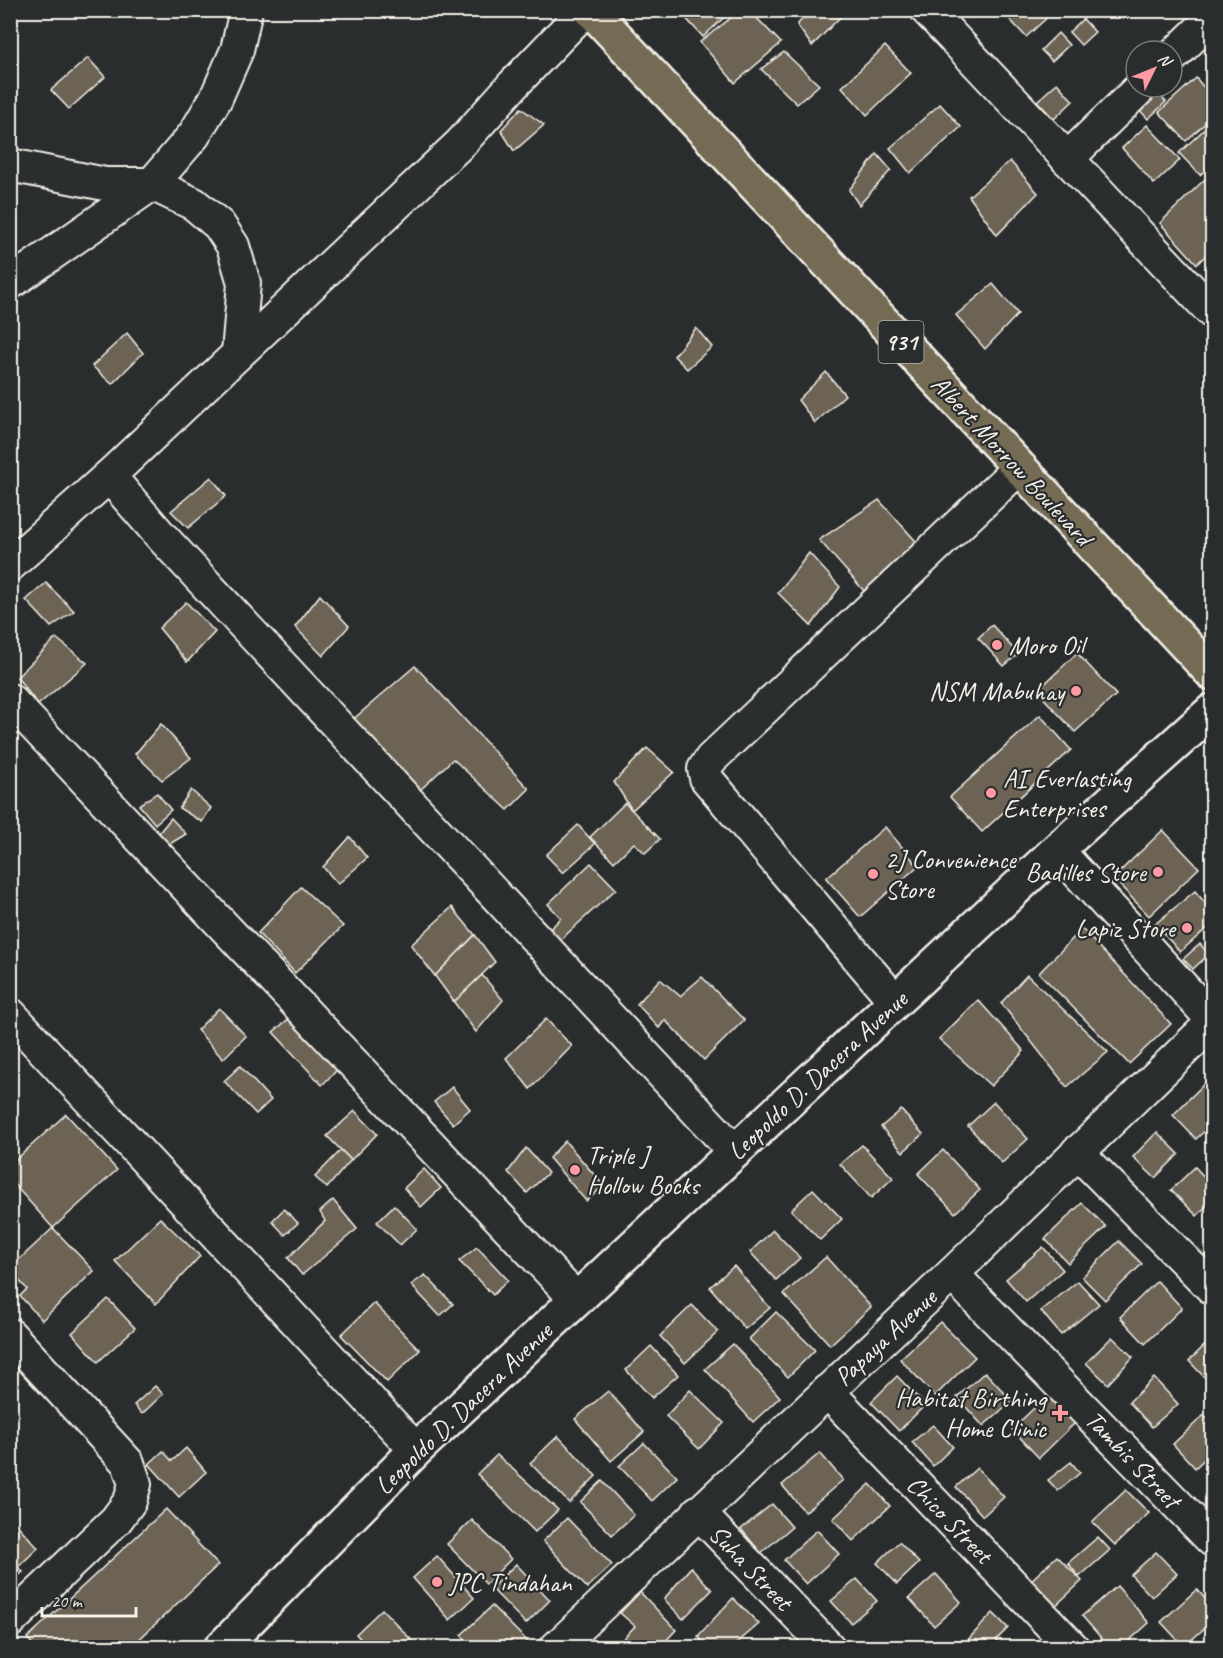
<svg xmlns="http://www.w3.org/2000/svg" width="1223" height="1658" font-family="Caveat,sans-serif">
<style>
.building{fill:#6d6354;stroke:#f4f1e8;stroke-width:1.5}
.lines{fill:none;stroke-linecap:round;stroke-linejoin:round}
.minor-casing{stroke:#f4f1e8;stroke-width:36}
.secondary-casing{stroke:#f4f1e8;stroke-width:38}
.trunk-casing{stroke:#f4f1e8;stroke-width:38}
.minor{stroke:#2a2d2e;stroke-width:32}
.secondary{stroke:#2a2d2e;stroke-width:33}
.trunk{stroke:#746b52;stroke-width:33}
.poi-dot{fill:#ff9aa2;stroke:#2a2d2e;stroke-width:2}
.labels{text-anchor:middle;stroke-width:4.5;stroke-linejoin:round;paint-order:stroke}
.shield{fill:#2a2d2e;stroke:#b7b6b0;stroke-width:1.5}
.shield-label{font-size:24px;font-weight:bold;fill:#f4f1e8}
.street-label{font-size:26px;fill:#f4f1e8;stroke:#2a2d2e}
.poi-label{font-size:26px;fill:#f4f1e8;stroke:#2a2d2e;text-anchor:start}
</style>
<rect width="100%" height="100%" fill="#2a2d2e"/>
<filter id="ink" filterUnits="userSpaceOnUse"><feTurbulence type="fractalNoise" baseFrequency=".0167" numOctaves="2"/><feDisplacementMap in="SourceGraphic" scale="12" xChannelSelector="R" yChannelSelector="G"/><feConvolveMatrix kernelMatrix="1 2 1 2 8 2 1 2 1" color-interpolation-filters="sRGB"/></filter>
<g filter="url(#ink)">
<g class="building">
<polygon points="687,10 732,10 703,37 682,14"/>
<polygon points="741,10 749,10 781,43 735,83 700,42"/>
<polygon points="810,10 847,10 812,46 797,25"/>
<polygon points="1001,10 1048,10 1051,14 1026,37"/>
<polygon points="1083,19 1095,32 1081,45 1069,32"/>
<polygon points="1058,33 1069,45 1052,61 1041,50"/>
<polygon points="885,46 911,73 867,115 842,87"/>
<polygon points="784,52 819,85 797,104 761,69"/>
<polygon points="88,58 105,77 69,109 51,90"/>
<polygon points="1196,78 1212,97 1212,117 1186,141 1159,112"/>
<polygon points="1057,83 1073,101 1054,119 1037,101"/>
<polygon points="1152,87 1166,102 1148,119 1131,101"/>
<polygon points="940,104 961,127 910,173 890,148"/>
<polygon points="521,108 544,125 514,151 501,130"/>
<polygon points="1212,122 1212,164 1200,175 1179,153"/>
<polygon points="1147,125 1180,160 1154,184 1122,148"/>
<polygon points="877,154 891,170 859,205 849,190"/>
<polygon points="1010,161 1038,193 997,235 969,196"/>
<polygon points="1205,179 1212,187 1212,249 1197,264 1160,223"/>
<polygon points="993,284 1018,314 985,349 956,315"/>
<polygon points="696,328 712,347 687,369 674,356"/>
<polygon points="127,333 143,353 112,384 92,366"/>
<polygon points="826,372 845,395 815,423 798,400"/>
<polygon points="211,477 226,496 188,528 171,511"/>
<polygon points="879,500 922,548 865,592 819,540"/>
<polygon points="809,553 840,587 811,626 778,593"/>
<polygon points="46,583 74,611 51,627 26,600"/>
<polygon points="320,595 349,626 323,656 295,627"/>
<polygon points="186,602 215,632 187,662 159,628"/>
<polygon points="992,625 1018,654 1004,666 978,638"/>
<polygon points="56,638 87,663 38,705 17,677"/>
<polygon points="1077,653 1116,695 1075,732 1037,691"/>
<polygon points="415,666 529,789 508,810 453,759 417,793 350,722"/>
<polygon points="1040,715 1071,750 982,832 950,797"/>
<polygon points="161,724 191,758 162,780 135,754"/>
<polygon points="647,748 674,772 632,810 614,782"/>
<polygon points="191,790 211,808 202,822 179,808"/>
<polygon points="157,793 171,810 155,824 139,805"/>
<polygon points="625,803 660,839 645,853 634,843 614,862 590,837"/>
<polygon points="171,818 186,834 168,845 158,834"/>
<polygon points="578,825 595,844 563,873 546,855"/>
<polygon points="885,827 918,866 860,917 826,878"/>
<polygon points="1163,830 1199,868 1149,916 1113,878"/>
<polygon points="350,837 367,858 338,884 323,867"/>
<polygon points="591,863 616,889 556,944 546,933 561,918 548,904"/>
<polygon points="301,887 343,926 295,973 258,933"/>
<polygon points="1195,891 1212,911 1212,924 1180,952 1155,924"/>
<polygon points="452,907 475,935 435,976 411,945"/>
<polygon points="1082,929 1171,1024 1129,1064 1039,973"/>
<polygon points="475,935 495,962 454,1002 435,976"/>
<polygon points="1200,944 1209,954 1193,969 1183,959"/>
<polygon points="482,975 503,1000 476,1032 454,1002"/>
<polygon points="1027,975 1108,1052 1067,1087 1001,1003"/>
<polygon points="702,977 744,1020 704,1060 665,1020 659,1028 637,1004 660,979 680,996"/>
<polygon points="978,1000 1024,1051 991,1086 939,1039"/>
<polygon points="219,1008 246,1036 223,1059 197,1030"/>
<polygon points="291,1017 340,1067 322,1085 273,1032"/>
<polygon points="546,1019 572,1046 530,1089 506,1058"/>
<polygon points="240,1066 271,1100 256,1114 224,1081"/>
<polygon points="1212,1076 1212,1124 1196,1139 1173,1115"/>
<polygon points="452,1087 470,1109 453,1124 434,1102"/>
<polygon points="994,1102 1028,1139 1002,1163 968,1126"/>
<polygon points="901,1110 923,1134 903,1152 881,1127"/>
<polygon points="355,1111 377,1134 351,1160 327,1136"/>
<polygon points="66,1114 117,1170 53,1228 10,1180 10,1165"/>
<polygon points="1157,1132 1179,1154 1155,1178 1133,1157"/>
<polygon points="565,1141 604,1186 586,1201 549,1158"/>
<polygon points="862,1145 893,1178 871,1198 840,1164"/>
<polygon points="526,1148 548,1173 527,1193 508,1172"/>
<polygon points="341,1150 351,1160 327,1188 315,1177"/>
<polygon points="943,1150 980,1190 955,1213 918,1174"/>
<polygon points="1195,1167 1212,1185 1212,1200 1197,1216 1171,1190"/>
<polygon points="424,1169 441,1188 421,1207 404,1188"/>
<polygon points="813,1189 842,1219 820,1240 791,1210"/>
<polygon points="333,1200 357,1229 302,1275 288,1258 325,1221 320,1212"/>
<polygon points="1082,1203 1106,1227 1068,1263 1045,1239"/>
<polygon points="394,1205 417,1229 400,1245 377,1222"/>
<polygon points="284,1209 298,1223 285,1235 272,1221"/>
<polygon points="160,1218 200,1256 156,1304 115,1261"/>
<polygon points="53,1228 94,1271 42,1320 20,1296 27,1289 10,1271 10,1268"/>
<polygon points="773,1230 800,1258 776,1280 750,1252"/>
<polygon points="1119,1241 1142,1264 1105,1300 1082,1277"/>
<polygon points="477,1247 508,1280 493,1295 459,1261"/>
<polygon points="1043,1247 1063,1270 1026,1302 1006,1279"/>
<polygon points="826,1257 871,1307 830,1345 784,1294"/>
<polygon points="734,1266 770,1308 745,1329 710,1287"/>
<polygon points="425,1275 453,1304 440,1316 411,1285"/>
<polygon points="1078,1281 1099,1304 1061,1335 1041,1311"/>
<polygon points="1157,1281 1182,1308 1145,1344 1120,1317"/>
<polygon points="108,1299 135,1328 98,1362 72,1333"/>
<polygon points="374,1303 420,1350 387,1382 341,1335"/>
<polygon points="692,1305 718,1332 685,1363 660,1336"/>
<polygon points="776,1312 815,1350 788,1377 749,1339"/>
<polygon points="940,1322 975,1357 935,1396 900,1359"/>
<polygon points="1112,1337 1133,1357 1108,1384 1086,1363"/>
<polygon points="1212,1338 1212,1373 1206,1379 1189,1361"/>
<polygon points="733,1344 780,1397 753,1422 705,1369"/>
<polygon points="651,1346 678,1375 652,1398 626,1370"/>
<polygon points="985,1372 1012,1401 983,1426 957,1397"/>
<polygon points="897,1376 925,1405 899,1431 871,1402"/>
<polygon points="1154,1378 1178,1404 1152,1427 1129,1402"/>
<polygon points="155,1386 163,1394 142,1414 134,1405"/>
<polygon points="690,1390 724,1423 699,1449 666,1416"/>
<polygon points="608,1391 644,1432 611,1461 575,1419"/>
<polygon points="1051,1392 1078,1420 1039,1458 1012,1429"/>
<polygon points="1204,1415 1212,1424 1212,1452 1195,1468 1173,1444"/>
<polygon points="933,1425 953,1447 933,1466 912,1442"/>
<polygon points="558,1436 596,1476 569,1503 530,1463"/>
<polygon points="644,1443 677,1477 652,1501 619,1466"/>
<polygon points="186,1448 206,1472 179,1497 149,1464 163,1451 172,1461"/>
<polygon points="820,1453 843,1480 805,1512 782,1485"/>
<polygon points="497,1455 558,1510 535,1532 477,1474"/>
<polygon points="1071,1462 1080,1473 1058,1491 1048,1480"/>
<polygon points="977,1468 1004,1497 983,1516 956,1487"/>
<polygon points="602,1481 634,1515 612,1535 580,1502"/>
<polygon points="870,1484 890,1506 853,1541 833,1519"/>
<polygon points="1126,1490 1149,1513 1115,1545 1092,1522"/>
<polygon points="772,1504 792,1527 761,1553 741,1529"/>
<polygon points="166,1509 218,1565 130,1648 36,1648 27,1638"/>
<polygon points="567,1518 612,1565 587,1588 543,1541"/>
<polygon points="12,1519 38,1548 18,1567 23,1572 10,1583 10,1521"/>
<polygon points="472,1520 511,1559 486,1584 447,1544"/>
<polygon points="817,1530 839,1554 806,1584 784,1560"/>
<polygon points="1098,1537 1110,1550 1079,1577 1068,1563"/>
<polygon points="899,1542 919,1563 897,1584 877,1563"/>
<polygon points="1156,1552 1177,1574 1152,1597 1131,1575"/>
<polygon points="437,1556 474,1598 450,1620 413,1578"/>
<polygon points="1057,1556 1082,1581 1051,1610 1027,1584"/>
<polygon points="516,1564 550,1600 526,1624 491,1588"/>
<polygon points="691,1567 712,1590 683,1619 664,1599"/>
<polygon points="936,1574 961,1602 934,1626 909,1598"/>
<polygon points="857,1579 877,1601 851,1623 831,1601"/>
<polygon points="1117,1586 1149,1623 1121,1648 1110,1648 1082,1616"/>
<polygon points="1197,1589 1212,1607 1212,1621 1184,1647 1161,1622"/>
<polygon points="640,1592 676,1630 659,1648 623,1648 619,1643 635,1626 620,1613"/>
<polygon points="733,1598 759,1624 731,1648 707,1648 698,1636"/>
<polygon points="492,1606 531,1645 528,1648 473,1648 461,1635"/>
<polygon points="382,1609 419,1648 369,1648 356,1634"/>
<polygon points="993,1613 1008,1628 996,1640 1004,1648 960,1648"/>
</g>
<g class="lines">
<defs>
<g id="minor">
<polyline points="927,10 1212,312"/>
<polyline points="1172,57 1212,18"/>
<polyline points="1067,159 1141,87"/>
<polyline points="10,165 105,184 152,184 194,204 219,225 233,246 244,283 238,353"/>
<polyline points="10,283 152,184 194,135 216,98 237,50 246,10"/>
<polyline points="109,476 461,143 513,85 585,10"/>
<polyline points="10,565 109,476 161,536 735,1152"/>
<polyline points="10,700 577,1300"/>
<polyline points="1057,850 1212,1019"/>
<polyline points="895,1001 706,778 704,769 711,759 1019,468"/>
<polyline points="10,1014 416,1450"/>
<polyline points="1077,1152 1212,1288"/>
<polyline points="952,1274 1212,1540"/>
<polyline points="10,1335 128,1463 135,1484 130,1501 116,1520 10,1621"/>
<polyline points="827,1391 1073,1648"/>
<polyline points="698,1512 829,1648"/>
<polyline points="556,1648 952,1274 1212,1023"/>
</g>
<polyline id="secondary" points="221,1648 416,1450 1057,850 1212,711"/>
<polyline id="trunk" points="591,10 1212,673"/>
</defs>
<use href="#minor" class="minor-casing"/>
<use href="#secondary" class="secondary-casing"/>
<use href="#trunk" class="trunk-casing"/>
<use href="#minor" class="minor"/>
<use href="#secondary" class="secondary"/>
<use href="#trunk" class="trunk"/>
</g>
</g>
<g class="poi-dot">
<circle cx="997" cy="645" r="6"/>
<circle cx="1076" cy="691" r="6"/>
<circle cx="991" cy="793" r="6"/>
<circle cx="1158" cy="872" r="6"/>
<circle cx="873" cy="874" r="6"/>
<circle cx="1187" cy="928" r="6"/>
<circle cx="575" cy="1170" r="6"/>
<path d="M1057 1404h6v6h6v6h-6v6h-6v-6h-6v-6h6z"/>
<circle cx="437" cy="1582" r="6"/>
</g>
<g class="labels">
<rect class="shield" x="878.5" y="321" width="45" height="42" rx="4.5"/>
<g class="shield-label">
<text x="901" y="350">931</text>
</g>
<g class="street-label">
<text transform="translate(1012 460) rotate(47)" y="9">Albert Morrow Boulevard</text>
<text transform="translate(817 1075) rotate(-43)" y="9">Leopoldo D. Dacera Avenue</text>
<text transform="translate(885 1337) rotate(-43)" y="9">Papaya Avenue</text>
<text transform="translate(463 1408) rotate(-44)" y="9">Leopoldo D. Dacera Avenue</text>
<text transform="translate(1133 1459) rotate(46)" y="9">Tambis Street</text>
<text transform="translate(950 1519) rotate(46)" y="9">Chico Street</text>
<text transform="translate(751 1567) rotate(46)" y="9">Suha Street</text>
</g>
<g class="poi-label">
<text x="1009" y="654">Moro Oil</text>
<text x="1064" y="700" text-anchor="end">NSM Mabuhay</text>
<text x="1003" y="787">AI Everlasting<tspan x="1003" dy="30">Enterprises</tspan></text>
<text x="885" y="868">2J Convenience<tspan x="885" dy="30">Store</tspan></text>
<text x="1146" y="881" text-anchor="end">Badilles Store</text>
<text x="1175" y="937" text-anchor="end">Lapiz Store</text>
<text x="587" y="1164">Triple J<tspan x="587" dy="30">Hollow Bocks</tspan></text>
<text x="1046" y="1407" text-anchor="end">Habitat Birthing<tspan x="1046" dy="30">Home Clinic</tspan></text>
<text x="449" y="1591">JPC Tindahan</text>
</g>
</g>
<rect width="1223" height="1658" fill="none" stroke="#2a2d2e" stroke-width="36"/>
<rect x="18" y="18" width="1187" height="1622" fill="none" stroke="#f4f1e8" stroke-width="2" filter="url(#ink)"/>
<g transform="translate(1154 69) rotate(47)"><circle r="28" fill="#2a2d2e" stroke="#7b7b78" stroke-width="1.5"/>
<path d="M0-4.5L10 22L0 15L-10 22Z" fill="#ff9aa2"/>
<text y="-9" font-size="16" font-weight="bold" text-anchor="middle" fill="#f4f1e8">N</text>
</g>
<path d="M42 1607v9h94v-9" fill="none" stroke="#f4f1e8" stroke-width="3"/>
<text x="51" y="1607" font-size="18" fill="#f4f1e8" stroke="#2a2d2e" stroke-width="4.5" paint-order="stroke">20 m</text>
</svg>
